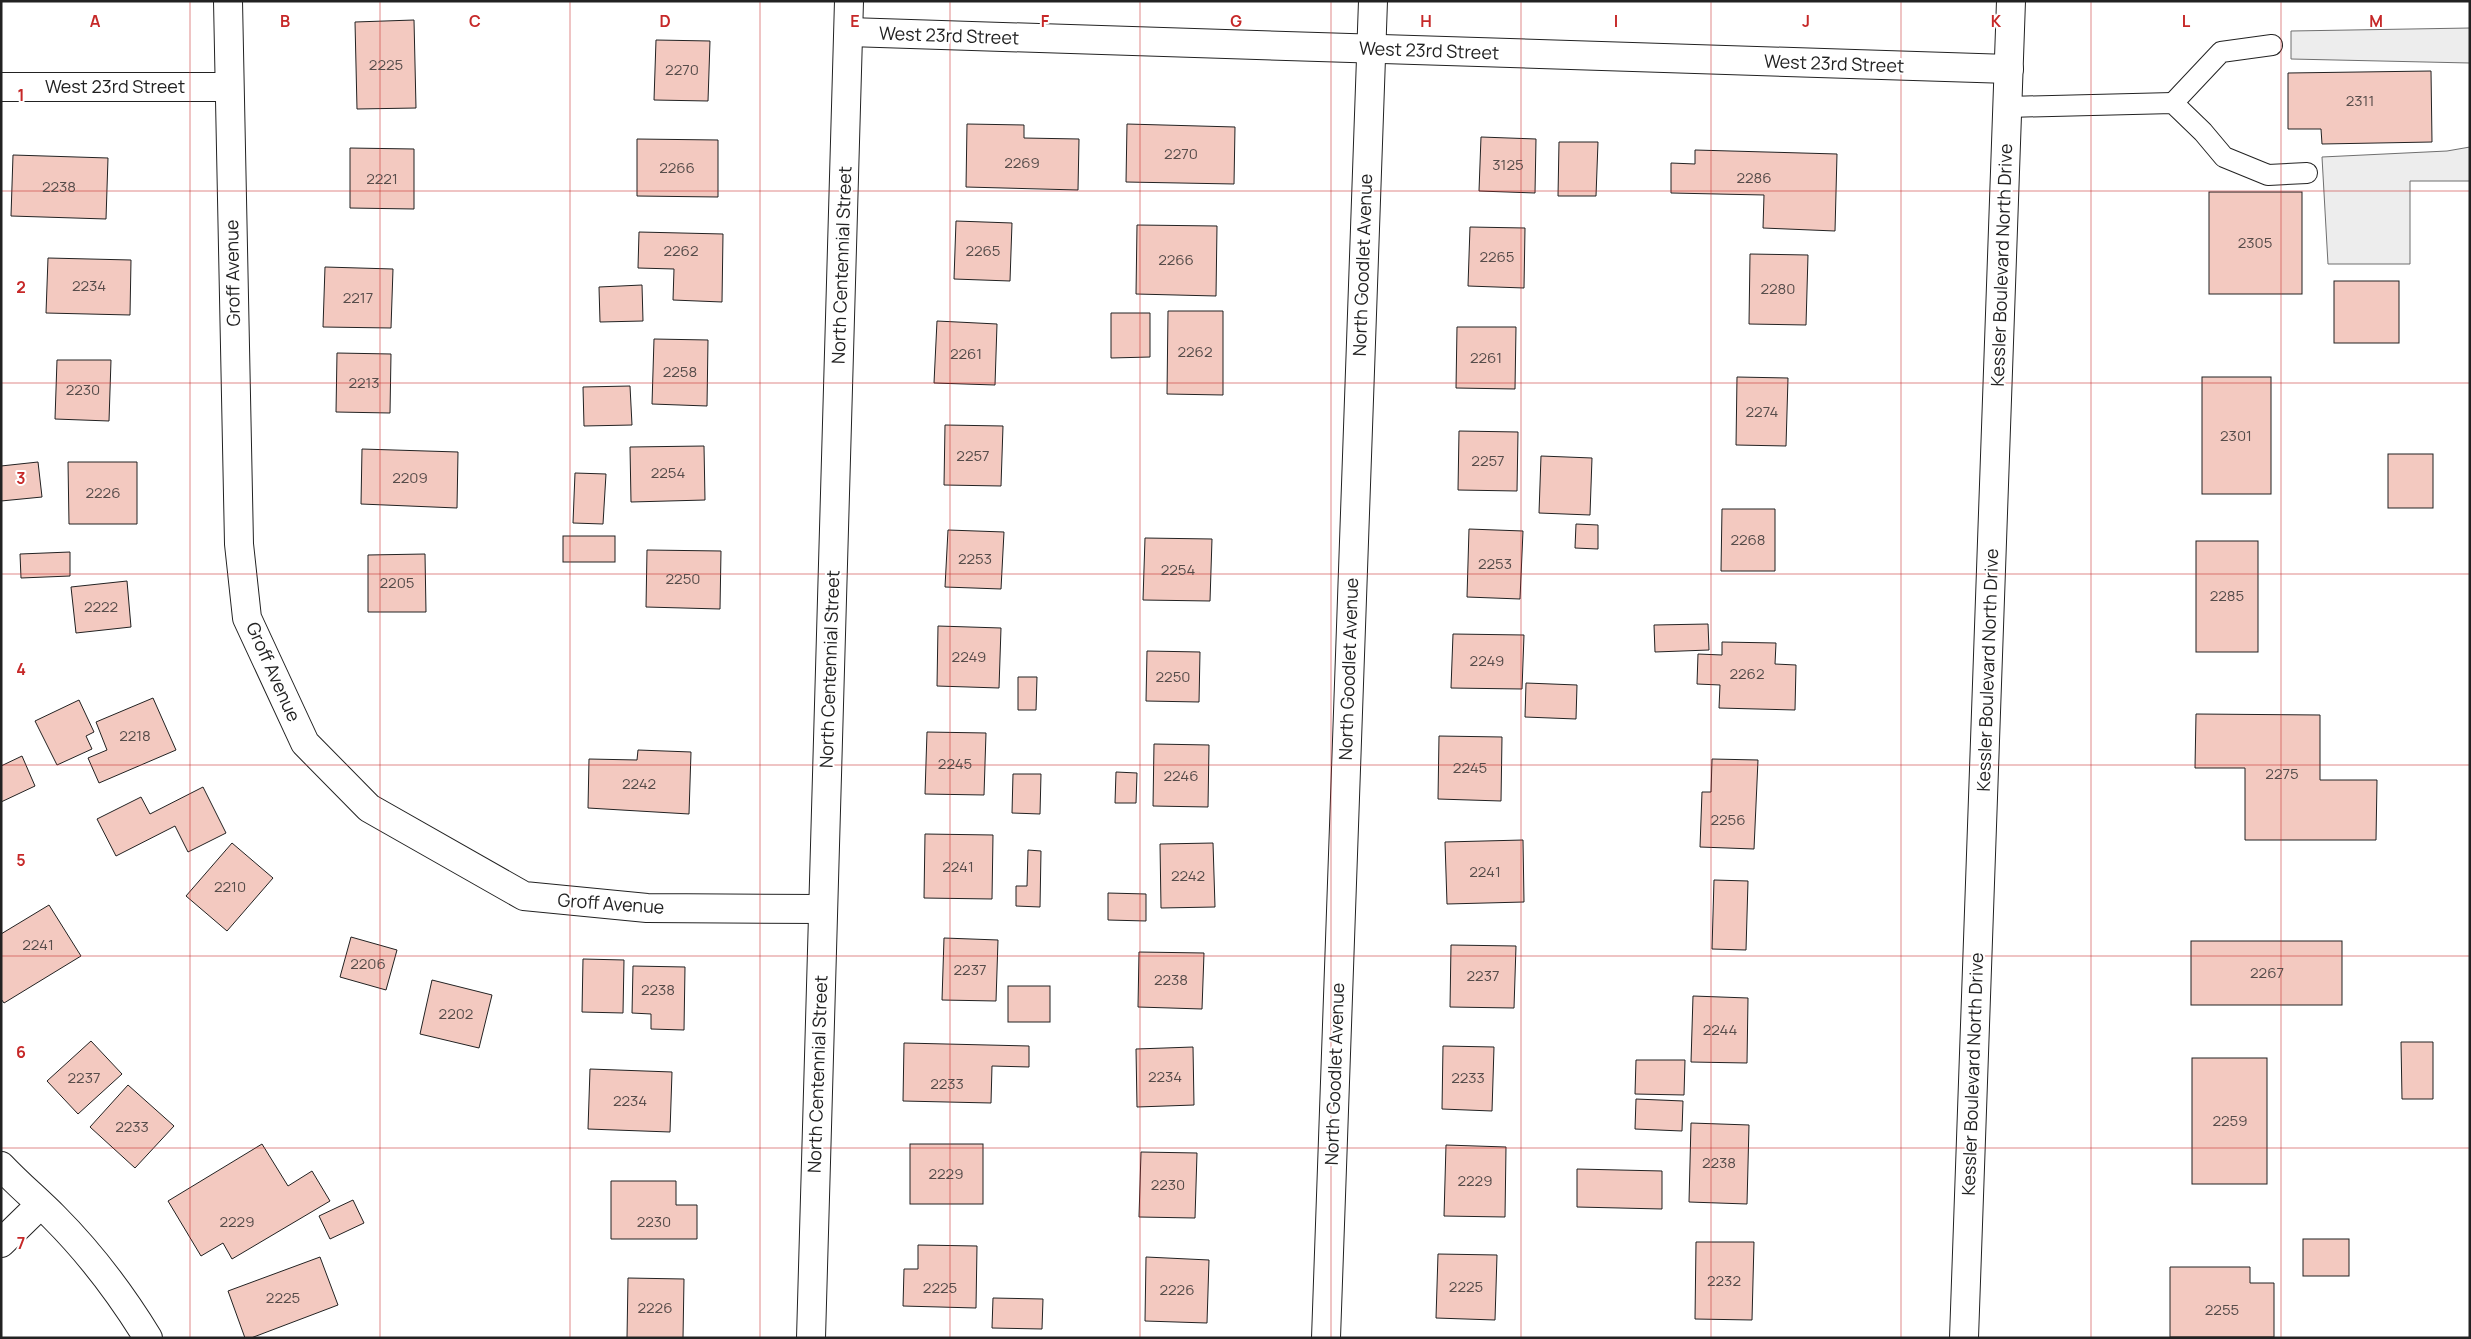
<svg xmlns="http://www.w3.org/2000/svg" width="2471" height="1339" font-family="Manrope,sans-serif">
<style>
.parking{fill:#ededed;stroke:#6f6f6f}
.building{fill:#f3c9c0;stroke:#222}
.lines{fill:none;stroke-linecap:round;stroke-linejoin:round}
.service-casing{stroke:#222;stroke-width:22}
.minor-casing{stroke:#222;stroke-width:30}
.secondary-casing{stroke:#222;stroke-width:30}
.service{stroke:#fff;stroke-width:20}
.minor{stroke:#fff;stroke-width:28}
.secondary{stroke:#fff;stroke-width:28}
.grid{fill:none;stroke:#c62828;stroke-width:1;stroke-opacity:0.55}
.labels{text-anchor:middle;stroke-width:4;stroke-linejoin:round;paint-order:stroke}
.number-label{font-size:15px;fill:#564c4a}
.street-label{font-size:18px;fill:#222;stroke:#fff}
.grid-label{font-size:16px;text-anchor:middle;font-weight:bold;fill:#c62828;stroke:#fff;stroke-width:4;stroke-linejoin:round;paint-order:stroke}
</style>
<rect width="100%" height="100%" fill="#fff"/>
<g class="parking">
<polygon points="2470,28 2470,63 2291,59 2291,31"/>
<polygon points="2470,147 2470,181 2410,181 2410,264 2328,264 2322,157 2447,151"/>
</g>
<g class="building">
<polygon points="414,20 416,108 357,109 355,22"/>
<polygon points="656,40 710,41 708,101 654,100"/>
<polygon points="2431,71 2432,142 2322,144 2321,129 2288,129 2288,73"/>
<polygon points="967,124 1024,125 1024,138 1079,139 1078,190 966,187"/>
<polygon points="1127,124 1235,127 1234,184 1126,182"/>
<polygon points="1481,137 1536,139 1535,193 1479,191"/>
<polygon points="637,139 718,140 718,197 637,196"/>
<polygon points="1559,142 1598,142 1596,196 1558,196"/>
<polygon points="350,148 414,149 414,209 350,208"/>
<polygon points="1695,150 1837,154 1835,231 1763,228 1764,195 1671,193 1671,163 1695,164"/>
<polygon points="13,155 108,158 106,219 11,216"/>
<rect x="2209" y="192" width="93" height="102"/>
<polygon points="956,221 1012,223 1010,281 954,279"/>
<polygon points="1137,225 1217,226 1216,296 1136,294"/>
<polygon points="1470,227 1525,228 1524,288 1468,286"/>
<polygon points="639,232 723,234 722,302 673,300 674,269 638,268"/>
<polygon points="1750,254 1808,255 1806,325 1749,324"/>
<polygon points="48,258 131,260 130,315 46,313"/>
<polygon points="325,267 393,269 391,328 323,327"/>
<rect x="2334" y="281" width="65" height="62"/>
<polygon points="642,285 643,321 600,322 599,287"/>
<polygon points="1168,311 1223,311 1223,395 1167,394"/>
<polygon points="1111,313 1150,313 1150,357 1111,358"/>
<polygon points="937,321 997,324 995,385 934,383"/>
<polygon points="1457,327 1516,327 1515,389 1456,388"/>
<polygon points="654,339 708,340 707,406 652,404"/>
<polygon points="337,353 391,354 390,413 336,412"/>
<polygon points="57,360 111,360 109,421 55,419"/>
<polygon points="1737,377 1788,378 1786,446 1736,445"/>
<rect x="2202" y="377" width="69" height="117"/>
<polygon points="630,386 632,425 584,426 583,387"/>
<polygon points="945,425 1003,426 1001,486 944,485"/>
<polygon points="1459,431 1518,432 1517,491 1458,490"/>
<polygon points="704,446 705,500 631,502 630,447"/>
<polygon points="362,449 458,452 457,508 361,504"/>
<rect x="2388" y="454" width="45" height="54"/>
<polygon points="1541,456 1592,458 1590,515 1539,513"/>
<polygon points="38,462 42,497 1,501 1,466"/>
<polygon points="68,462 137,462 137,524 69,524"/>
<polygon points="575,473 606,474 603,524 573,523"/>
<polygon points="1722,509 1775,509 1775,571 1721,571"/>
<polygon points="1576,524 1598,525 1598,549 1575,548"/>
<polygon points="1469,529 1523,531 1520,599 1467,597"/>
<polygon points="948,530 1004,532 1001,589 945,587"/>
<rect x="563" y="536" width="52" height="26"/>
<polygon points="1145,538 1212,539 1210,601 1143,600"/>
<rect x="2196" y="541" width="62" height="111"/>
<polygon points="647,550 721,551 720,609 646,607"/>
<polygon points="70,552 70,576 21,578 20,554"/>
<polygon points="425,554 426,612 368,612 368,555"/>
<polygon points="127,581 131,627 76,633 71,587"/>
<polygon points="1708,624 1709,650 1655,652 1654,625"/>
<polygon points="938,626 1001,628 999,688 937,686"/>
<polygon points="1453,634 1524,635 1522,689 1451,688"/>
<polygon points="1722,642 1776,643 1775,664 1796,665 1795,710 1719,708 1720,685 1697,684 1698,654 1722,655"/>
<polygon points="1147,651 1200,652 1199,702 1146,701"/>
<polygon points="1018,677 1037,677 1036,710 1018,710"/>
<polygon points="1526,683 1577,685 1576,719 1525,717"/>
<polygon points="153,698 176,750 99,783 88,758 107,750 96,722"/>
<polygon points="79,700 94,732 86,736 92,749 57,765 35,721"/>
<polygon points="2196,714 2320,715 2320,780 2377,780 2376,840 2245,840 2245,768 2195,768"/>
<polygon points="927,732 986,733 984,795 925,794"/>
<polygon points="1439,736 1502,737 1501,801 1438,799"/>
<polygon points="1154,744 1209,745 1208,807 1153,806"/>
<polygon points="638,750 691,752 689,814 588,808 589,759 637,760"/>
<polygon points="22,756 35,786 1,802 1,766"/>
<polygon points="1712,759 1758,760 1754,849 1700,847 1702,792 1711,792"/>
<polygon points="1116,772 1137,773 1136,803 1115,803"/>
<polygon points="1013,774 1041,774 1040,814 1012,813"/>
<polygon points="203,787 226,833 188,852 175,826 116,856 97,819 141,797 150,814"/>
<polygon points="925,834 993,835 992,899 924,898"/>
<polygon points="1523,840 1524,902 1447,904 1445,842"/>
<polygon points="232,843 273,878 227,931 186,896"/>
<polygon points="1213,843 1215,907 1161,908 1160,844"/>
<polygon points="1028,850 1041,851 1040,907 1016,906 1016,886 1027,886"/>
<polygon points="1714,880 1748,881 1746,950 1712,949"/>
<polygon points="1108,893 1146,894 1146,921 1108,920"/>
<polygon points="49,905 81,956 4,1003 1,999 1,934"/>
<polygon points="351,937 397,950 386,990 340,977"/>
<polygon points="944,938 998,940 996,1001 942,1000"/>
<rect x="2191" y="941" width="151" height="64"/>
<polygon points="1451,945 1516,946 1514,1008 1450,1007"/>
<polygon points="1139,952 1204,953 1202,1009 1138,1007"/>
<polygon points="583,959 624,960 623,1013 582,1012"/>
<polygon points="633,966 685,967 684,1030 651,1029 651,1014 632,1013"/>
<polygon points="432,980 492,995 479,1048 420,1034"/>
<rect x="1008" y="986" width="42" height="36"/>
<polygon points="1693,996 1748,998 1747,1063 1691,1062"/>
<polygon points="91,1041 122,1074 78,1114 47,1081"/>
<polygon points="2401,1042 2433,1042 2433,1099 2402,1099"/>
<polygon points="904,1043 1029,1046 1029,1067 992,1066 991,1103 903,1101"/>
<polygon points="1443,1046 1494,1047 1492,1111 1442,1109"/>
<polygon points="1193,1047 1194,1105 1137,1107 1136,1049"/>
<rect x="2192" y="1058" width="75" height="126"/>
<polygon points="1636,1060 1685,1060 1684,1095 1635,1094"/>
<polygon points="590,1069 672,1072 670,1132 588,1129"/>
<polygon points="128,1085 174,1126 135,1168 90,1127"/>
<polygon points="1636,1099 1683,1101 1682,1131 1635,1129"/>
<polygon points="1691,1123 1749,1125 1747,1204 1689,1202"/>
<polygon points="262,1144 288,1186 312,1171 330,1201 232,1259 223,1243 201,1256 168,1201"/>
<rect x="910" y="1144" width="73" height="60"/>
<polygon points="1446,1145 1506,1147 1505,1217 1444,1216"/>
<polygon points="1141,1152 1197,1153 1195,1218 1139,1217"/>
<polygon points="1577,1169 1662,1171 1662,1209 1577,1207"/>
<polygon points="611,1181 676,1181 676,1205 697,1205 697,1239 611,1239"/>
<polygon points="353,1200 364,1223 330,1239 319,1216"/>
<rect x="2303" y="1239" width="46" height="37"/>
<polygon points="1696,1242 1754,1242 1752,1320 1695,1319"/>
<polygon points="918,1245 977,1246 976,1308 903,1306 904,1269 918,1269"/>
<polygon points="1438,1254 1497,1255 1495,1320 1436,1318"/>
<polygon points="320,1257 338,1305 251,1338 245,1338 228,1291"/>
<polygon points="1146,1257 1209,1260 1207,1323 1145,1321"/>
<polygon points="2170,1267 2250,1267 2250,1283 2274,1283 2274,1337 2170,1337"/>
<polygon points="628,1278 684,1279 683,1338 627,1338"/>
<polygon points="993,1298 1043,1299 1042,1329 992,1328"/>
</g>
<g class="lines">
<defs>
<g id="service">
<polyline points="2173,103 2221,52 2272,45"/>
<polyline points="2008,107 2173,103 2203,132 2224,157 2268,175 2307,173"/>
</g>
<g id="minor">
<polyline points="228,1 239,544 247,618 305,743 369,808 524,896 647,908 822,909"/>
<polyline points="849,32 2009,69"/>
<polyline points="1,87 228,87"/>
<path d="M1,1166c17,18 36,34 53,51 36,36 67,77 94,121"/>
<polyline points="1,1243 40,1205"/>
<polyline points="811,1338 849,1"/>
<polyline points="1326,1338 1373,1"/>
</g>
<polyline id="secondary" points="1964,1338 2011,1"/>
</defs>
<use href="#service" class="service-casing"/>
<use href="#minor" class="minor-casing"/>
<use href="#secondary" class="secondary-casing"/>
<use href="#service" class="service"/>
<use href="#minor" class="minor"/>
<use href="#secondary" class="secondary"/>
</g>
<path class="grid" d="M190,1v1337M380,1v1337M570,1v1337M760,1v1337M950,1v1337M1140,1v1337M1331,1v1337M1521,1v1337M1711,1v1337M1901,1v1337M2091,1v1337M2281,1v1337M1,191h2469M1,383h2469M1,574h2469M1,765h2469M1,956h2469M1,1148h2469"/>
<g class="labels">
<g class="number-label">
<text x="386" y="70">2225</text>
<text x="682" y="75">2270</text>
<text x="2360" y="106">2311</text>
<text x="1181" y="159">2270</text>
<text x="1022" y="168">2269</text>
<text x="1508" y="170">3125</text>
<text x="677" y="173">2266</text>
<text x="1754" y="183">2286</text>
<text x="382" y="184">2221</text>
<text x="59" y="192">2238</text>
<text x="2255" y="248">2305</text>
<text x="681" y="256">2262</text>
<text x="983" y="256">2265</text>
<text x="1497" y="262">2265</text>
<text x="1176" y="265">2266</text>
<text x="89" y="291">2234</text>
<text x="1778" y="294">2280</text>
<text x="358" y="303">2217</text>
<text x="1195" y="357">2262</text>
<text x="966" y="359">2261</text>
<text x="1486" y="363">2261</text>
<text x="680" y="377">2258</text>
<text x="364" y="388">2213</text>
<text x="83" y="395">2230</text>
<text x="1762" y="417">2274</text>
<text x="2236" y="441">2301</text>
<text x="973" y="461">2257</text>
<text x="1488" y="466">2257</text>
<text x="668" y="478">2254</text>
<text x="410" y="483">2209</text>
<text x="103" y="498">2226</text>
<text x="1748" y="545">2268</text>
<text x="975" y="564">2253</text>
<text x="1495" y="569">2253</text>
<text x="1178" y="575">2254</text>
<text x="683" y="584">2250</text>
<text x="397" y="588">2205</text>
<text x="2227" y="601">2285</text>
<text x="101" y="612">2222</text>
<text x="969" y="662">2249</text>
<text x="1487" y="666">2249</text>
<text x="1747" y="679">2262</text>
<text x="1173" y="682">2250</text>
<text x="135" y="741">2218</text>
<text x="955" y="769">2245</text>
<text x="1470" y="773">2245</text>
<text x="2282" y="779">2275</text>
<text x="1181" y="781">2246</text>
<text x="639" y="789">2242</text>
<text x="1728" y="825">2256</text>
<text x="958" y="872">2241</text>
<text x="1485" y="877">2241</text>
<text x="1188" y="881">2242</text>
<text x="230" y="892">2210</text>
<text x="38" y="950">2241</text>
<text x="368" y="969">2206</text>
<text x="970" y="975">2237</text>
<text x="2267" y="978">2267</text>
<text x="1483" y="981">2237</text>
<text x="1171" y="985">2238</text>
<text x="658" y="995">2238</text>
<text x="456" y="1019">2202</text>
<text x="1720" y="1035">2244</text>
<text x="1165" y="1082">2234</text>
<text x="84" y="1083">2237</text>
<text x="1468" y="1083">2233</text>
<text x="947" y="1089">2233</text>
<text x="630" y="1106">2234</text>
<text x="2230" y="1126">2259</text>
<text x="132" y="1132">2233</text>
<text x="1719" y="1168">2238</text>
<text x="946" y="1179">2229</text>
<text x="1475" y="1186">2229</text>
<text x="1168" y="1190">2230</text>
<text x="237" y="1227">2229</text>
<text x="654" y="1227">2230</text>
<text x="1724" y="1286">2232</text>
<text x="1466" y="1292">2225</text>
<text x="940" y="1293">2225</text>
<text x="1177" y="1295">2226</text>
<text x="283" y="1303">2225</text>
<text x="655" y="1313">2226</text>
<text x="2222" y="1315">2255</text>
</g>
<g class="street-label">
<text transform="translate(949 36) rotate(2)" y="6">West 23rd Street</text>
<text transform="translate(1429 51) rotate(2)" y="6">West 23rd Street</text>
<text transform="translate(1834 64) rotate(2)" y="6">West 23rd Street</text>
<text x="115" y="93">West 23rd Street</text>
<text transform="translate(842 265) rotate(-88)" y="6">North Centennial Street</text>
<text transform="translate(1363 265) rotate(-88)" y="6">North Goodlet Avenue</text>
<text transform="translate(2002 265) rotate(-88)" y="6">Kessler Boulevard North Drive</text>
<text transform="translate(233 273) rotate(-91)" y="6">Groff Avenue</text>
<text transform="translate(830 669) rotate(-88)" y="6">North Centennial Street</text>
<text transform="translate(1349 669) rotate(-88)" y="6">North Goodlet Avenue</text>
<text transform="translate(1988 670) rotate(-88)" y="6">Kessler Boulevard North Drive</text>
<text transform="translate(273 672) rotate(66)" y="6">Groff Avenue</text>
<text transform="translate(611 904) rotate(4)" y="6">Groff Avenue</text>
<text transform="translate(818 1074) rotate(-88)" y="6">North Centennial Street</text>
<text transform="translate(1335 1074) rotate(-88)" y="6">North Goodlet Avenue</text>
<text transform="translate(1973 1074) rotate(-88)" y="6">Kessler Boulevard North Drive</text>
</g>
</g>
<g class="grid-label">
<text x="95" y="27">A</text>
<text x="285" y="27">B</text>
<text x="475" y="27">C</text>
<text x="665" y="27">D</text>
<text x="855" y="27">E</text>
<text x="1045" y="27">F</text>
<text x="1236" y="27">G</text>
<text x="1426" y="27">H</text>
<text x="1616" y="27">I</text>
<text x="1806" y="27">J</text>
<text x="1996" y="27">K</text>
<text x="2186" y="27">L</text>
<text x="2376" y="27">M</text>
<text x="21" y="101">1</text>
<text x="21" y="293">2</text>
<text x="21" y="484">3</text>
<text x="21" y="675">4</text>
<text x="21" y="866">5</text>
<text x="21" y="1058">6</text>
<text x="21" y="1249">7</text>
</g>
<rect width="2471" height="1339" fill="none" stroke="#222222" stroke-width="5"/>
</svg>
